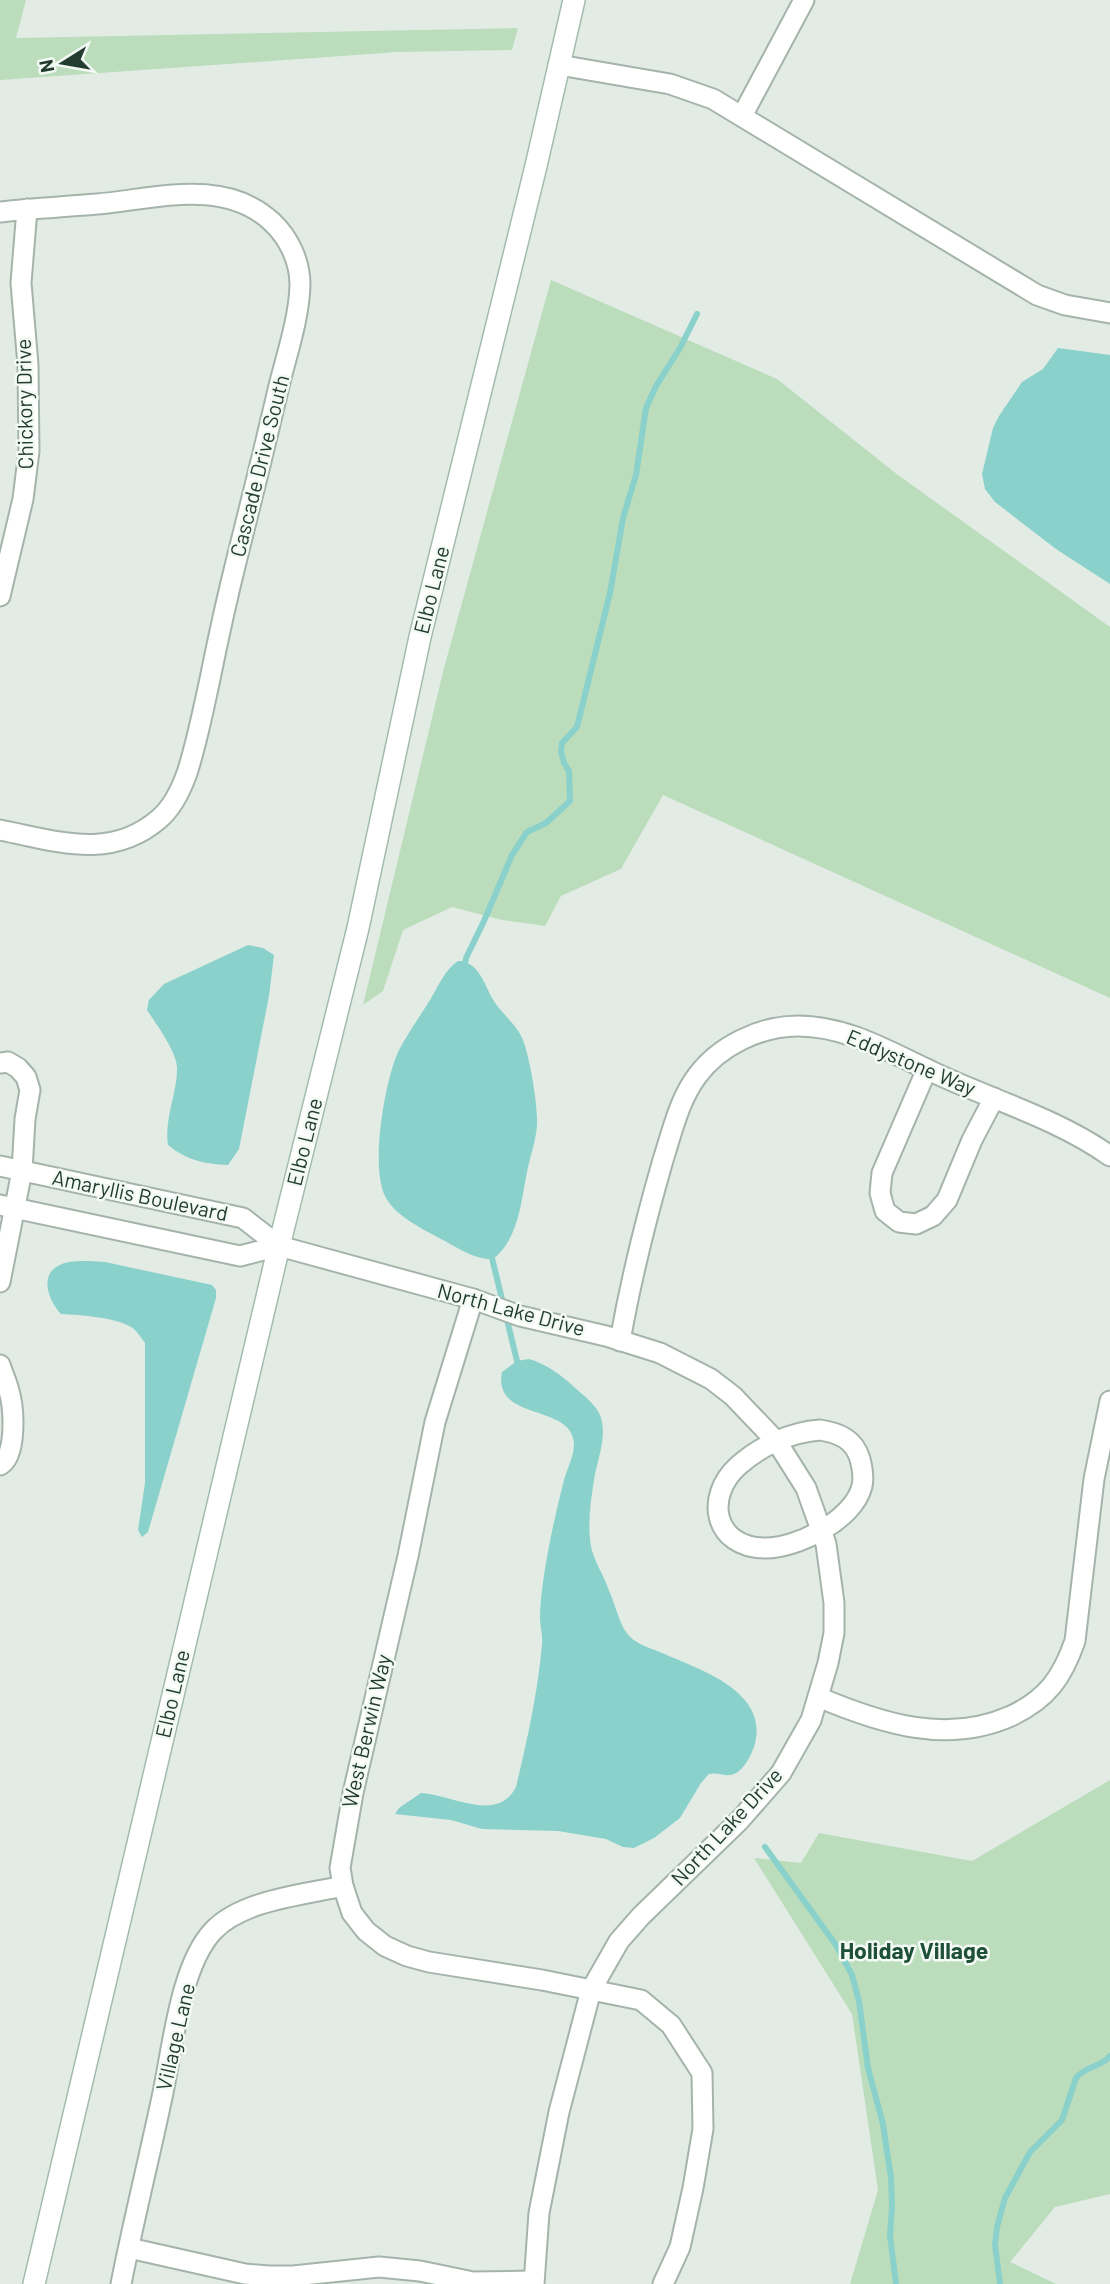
<svg xmlns="http://www.w3.org/2000/svg" width="1110" height="2284" font-family="Barlow,sans-serif">
<style>
.green{fill:#bbddbc}
.water{fill:#8ad1cb}
.lines{fill:none;stroke-linecap:round;stroke-linejoin:round}
.stream{stroke:#8ad1cb;stroke-width:6}
.street-casing{stroke:#a5b4ab;stroke-width:23}
.secondary-casing{stroke:#a3bbad;stroke-width:24}
.street{stroke:#fff;stroke-width:19}
.secondary{stroke:#fff;stroke-width:21}
.labels{text-anchor:middle;stroke-width:5;stroke-linejoin:round;paint-order:stroke}
.street-label{font-size:21px;fill:#223d2f;stroke:#f3f9f4}
.neighbourhood-label{font-size:23px;font-weight:bold;fill:#1e4f37;stroke:#f3f9f4}
</style>
<rect width="100%" height="100%" fill="#e2ece5"/>
<g class="green">
<polygon points="0,0 26,0 16,38 518,28 512,50 398,52 0,80"/>
<polygon points="551,280 777,379 898,475 1110,627 1110,998 663,795 621,869 561,896 545,926 502,920 452,907 403,930 383,991 363,1005 444,668"/>
<polygon points="1110,1780 1110,2194 1055,2207 1010,2262 1056,2284 850,2284 878,2190 852,2014 754,1858 801,1863 819,1833 972,1861"/>
</g>
<g class="water">
<polygon points="1058,348 1110,355 1110,584 1056,549 995,502 985,489 982,474 993,428 999,416 1022,382 1043,369"/>
<path d="M248,945l15,3 11,7 -5,41 -30,153 -11,16c-24,-1 -42,-5 -60,-20 -4,-26 9,-51 9,-76 1,-16 -21,-45 -30,-59l2,-10 15,-16z"/>
<path d="M458,961c20,0 26,22 34,37 9,16 24,25 31,42 7,18 15,66 14,85 -1,16 -7,31 -10,47 -6,29 -8,67 -34,87 -19,1 -38,-13 -54,-21 -18,-10 -45,-23 -54,-42 -15,-30 0,-117 14,-146 9,-17 21,-34 31,-50 8,-13 15,-31 28,-39z"/>
<path d="M91,1261l14,1 107,23 4,5v8l-68,234 -6,5 -4,-7 7,-47v-140c-3,-4 -7,-10 -11,-14 -15,-12 -55,-14 -73,-15 -12,-13 -22,-38 -3,-48 10,-6 22,-5 33,-5z"/>
<path d="M529,1359c17,5 31,15 44,27 9,8 21,17 26,27 10,20 -2,47 -5,67 -3,19 -6,40 -4,59 1,18 12,32 18,49 6,13 9,27 15,39 9,17 23,19 39,26 34,15 102,36 94,85 -1,11 -12,36 -26,37 -7,1 -13,-3 -21,-1l-8,9 -21,35 -26,20 -20,10 -11,-1 -17,-8 -48,-8 -76,-2 -31,-9 -56,-6 4,-6 22,-15c30,1 76,31 95,-6 11,-46 22,-95 26,-143 1,-9 -2,-17 -2,-26 0,-14 2,-29 4,-43 5,-32 12,-64 20,-95 3,-11 10,-24 10,-36 -1,-41 -82,-22 -72,-72l15,-11z"/>
</g>
<g class="lines">
<g class="stream">
<polyline points="464,969 466,958 484,921 512,855 527,832 546,823 570,801 569,771 564,763 561,751 562,743 577,727 610,593 623,518 636,475 646,408 656,386 680,348 697,314"/>
<polyline points="491,1254 517,1361 523,1367"/>
<polyline points="765,1847 836,1945 852,1975 859,2001 868,2068 883,2124 886,2145 891,2177 892,2207 890,2235 896,2284"/>
<path d="M1000,2284l-5,-39 2,-18 8,-29 25,-46 32,-32 14,-42c9,-12 26,-11 34,-22"/>
</g>
<defs>
<g id="street">
<polyline points="559,65 670,84 713,99 1037,295 1065,305 1110,313"/>
<polyline points="742,116 804,0"/>
<path d="M0,212c32,-4 64,-5 97,-8 58,-5 127,-27 175,18 17,16 28,39 28,63 -1,35 -14,71 -22,105 -13,56 -27,112 -41,168 -10,40 -19,81 -27,121 -7,32 -13,63 -23,94 -6,17 -14,34 -28,46 -49,42 -102,22 -159,11"/>
<polyline points="0,596 23,499 29,451 28,365 21,283 27,209"/>
<polyline points="0,1063 8,1062 18,1068 26,1077 30,1090 25,1119 22,1171 0,1282"/>
<polyline points="927,1069 882,1173 880,1193 885,1211 899,1222 916,1224 933,1216 947,1200 972,1140 994,1098"/>
<polyline points="0,1166 243,1218 279,1246 473,1299 520,1316 606,1336 660,1353 711,1379 733,1396 777,1442 806,1488 826,1544 834,1603 834,1633 828,1663 811,1720 781,1773 739,1821 641,1916 619,1941 591,1990 559,2112 539,2213 534,2284"/>
<polyline points="0,1205 240,1256 279,1246"/>
<polyline points="473,1299 435,1422 408,1556 353,1793 340,1868 343,1886 352,1913 366,1931 385,1946 407,1956 429,1962 542,1980 641,2000 671,2025 702,2073 703,2129 693,2188 680,2247 663,2284"/>
<path d="M620,1341c11,-62 26,-122 43,-181 9,-28 16,-60 34,-84 22,-30 63,-50 101,-50 51,0 95,28 139,48 58,27 121,45 173,82"/>
<path d="M0,1365c3,9 7,17 9,26 5,17 8,65 -9,74"/>
<path d="M820,1430c19,3 34,9 40,29 2,8 4,19 2,27 -8,34 -66,63 -98,62 -50,-1 -60,-51 -26,-82 22,-20 53,-34 82,-36z"/>
<path d="M818,1697c62,26 128,48 193,19 36,-17 51,-38 64,-75l19,-162 16,-78"/>
<polyline points="129,2248 245,2274 269,2276 293,2276 379,2267 420,2271 473,2282 533,2281"/>
<path d="M121,2284c12,-61 27,-121 40,-182 11,-48 18,-135 52,-171 29,-31 90,-36 130,-45"/>
</g>
<polyline id="secondary" points="34,2284 279,1246 358,928 420,637 536,166 574,0"/>
</defs>
<use href="#street" class="street-casing"/>
<use href="#secondary" class="secondary-casing"/>
<use href="#street" class="street"/>
<use href="#secondary" class="secondary"/>
</g>
<g class="labels">
<g class="street-label">
<text transform="translate(25 404) rotate(-91)" y="7">Chickory Drive</text>
<text transform="translate(260 466) rotate(-76)" y="7">Cascade Drive South</text>
<text transform="translate(432 590) rotate(-76)" y="7">Elbo Lane</text>
<text transform="translate(911 1063) rotate(23)" y="7">Eddystone Way</text>
<text transform="translate(305 1142) rotate(-76)" y="7">Elbo Lane</text>
<text transform="translate(140 1196) rotate(12)" y="7">Amaryllis Boulevard</text>
<text transform="translate(511 1310) rotate(15)" y="7">North Lake Drive</text>
<text transform="translate(173 1694) rotate(-77)" y="7">Elbo Lane</text>
<text transform="translate(367 1731) rotate(-77)" y="7">West Berwin Way</text>
<text transform="translate(727 1827) rotate(-47)" y="7">North Lake Drive</text>
<text transform="translate(176 2037) rotate(-77)" y="7">Village Lane</text>
</g>
<g class="neighbourhood-label">
<text x="914" y="1959">Holiday Village</text>
</g>
</g>
<g transform="translate(63 63) rotate(259)" stroke="#f3f9f4" stroke-width="5" paint-order="stroke">
<path d="M0-5L12 26L0 18L-12 26Z" fill="#223d2f"/>
<text y="-10" font-size="19" font-weight="bold" text-anchor="middle" fill="#223d2f">N</text>
</g>
</svg>
